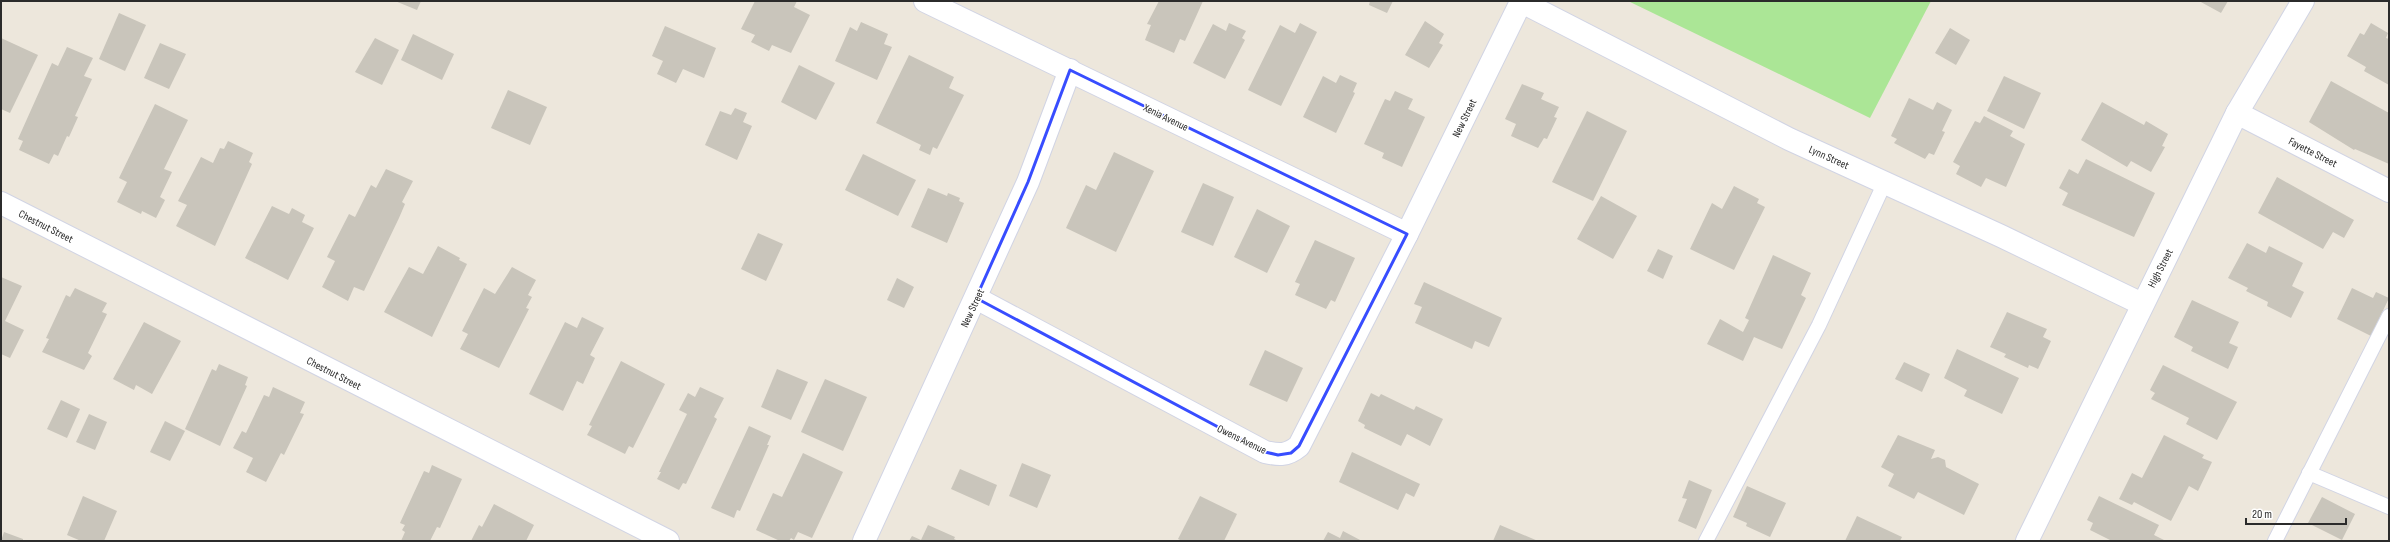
<svg xmlns="http://www.w3.org/2000/svg" width="2390" height="542" font-family="'Sofia Sans Condensed',sans-serif">
<style>
.green{fill:#abe696}
.building{fill:#c9c5bb}
.lines{fill:none;stroke-linecap:round;stroke-linejoin:round}
.service-casing{stroke:#d1d4e4;stroke-width:16}
.minor-casing{stroke:#d1d4e4;stroke-width:24}
.service{stroke:#fff;stroke-width:14}
.minor{stroke:#fff;stroke-width:22}
.marked{fill:none;stroke:#384dff;stroke-width:3;stroke-linejoin:round}
.labels{text-anchor:middle;stroke-width:3;stroke-linejoin:round;paint-order:stroke}
.street-label{font-size:11px;fill:#2b2b2b;stroke:#fff}
</style>
<rect width="100%" height="100%" fill="#ede7dc"/>
<polygon class="green" points="1628,1 1931,1 1870,118"/>
<g class="building">
<polygon points="395,1 421,1 417,10"/>
<polygon points="755,1 797,1 794,7 810,15 791,53 772,45 769,51 751,42 755,35 741,29"/>
<polygon points="1159,1 1203,1 1185,41 1180,39 1174,53 1145,40 1151,25 1147,24"/>
<polygon points="1370,1 1393,1 1387,13 1369,5"/>
<polygon points="2199,1 2228,1 2221,13"/>
<polygon points="119,13 146,25 125,71 99,59"/>
<polygon points="1425,21 1444,34 1439,43 1443,45 1429,68 1405,55"/>
<polygon points="861,22 888,34 884,44 892,47 877,80 835,61 850,27 857,31"/>
<polygon points="1229,23 1246,31 1242,38 1245,40 1225,79 1193,63 1213,24 1226,31"/>
<polygon points="1300,23 1317,32 1281,106 1248,90 1280,25 1295,33"/>
<polygon points="2371,23 2388,33 2386,38 2389,39 2389,85 2364,71 2366,67 2347,56 2360,33 2364,35"/>
<polygon points="665,26 716,48 704,78 683,69 676,83 657,74 663,61 652,56"/>
<polygon points="1950,28 1970,40 1956,65 1935,53"/>
<polygon points="413,34 454,54 442,80 401,60"/>
<polygon points="1,38 38,55 10,113 1,109"/>
<polygon points="375,38 399,50 382,85 355,72"/>
<polygon points="160,43 186,54 169,89 144,78"/>
<polygon points="67,47 93,58 84,76 92,79 75,116 78,117 69,137 67,136 58,156 54,154 49,164 19,150 23,141 18,139 52,63 58,66"/>
<polygon points="909,55 954,77 949,88 964,95 937,149 933,147 930,155 919,150 921,145 876,123"/>
<polygon points="799,65 835,83 816,120 781,102"/>
<polygon points="1340,75 1357,83 1353,92 1355,93 1336,133 1303,117 1323,76 1336,83"/>
<polygon points="2004,76 2041,93 2024,129 1987,111"/>
<polygon points="2331,81 2389,113 2389,164 2355,149 2354,150 2309,122"/>
<polygon points="1522,84 1544,93 1541,99 1559,107 1554,117 1557,118 1547,139 1544,138 1538,148 1511,136 1516,124 1505,119"/>
<polygon points="508,90 547,107 530,145 491,128"/>
<polygon points="1395,91 1413,99 1408,109 1425,117 1402,167 1382,158 1384,153 1364,144 1385,99 1390,101"/>
<polygon points="1909,98 1933,110 1937,102 1952,110 1942,131 1945,132 1934,155 1929,153 1925,159 1894,143 1897,139 1891,136"/>
<polygon points="2102,102 2144,125 2146,121 2168,134 2162,146 2165,147 2151,172 2131,161 2127,167 2081,140"/>
<polygon points="155,104 188,120 164,169 172,172 160,197 165,200 156,218 142,211 141,214 117,202 127,182 119,178"/>
<polygon points="735,108 747,113 743,122 752,126 737,160 705,145 720,111 731,115"/>
<polygon points="1587,111 1627,131 1593,201 1552,182"/>
<polygon points="1984,116 2013,131 2010,136 2025,144 2006,187 1986,178 1981,187 1956,174 1960,166 1953,162 1975,121 1980,123"/>
<polygon points="228,141 253,153 249,162 252,164 215,246 176,226 187,205 178,201 201,157 213,163 220,148 224,149"/>
<polygon points="1114,152 1154,171 1116,252 1066,228 1086,185 1096,190"/>
<polygon points="863,154 916,180 898,216 845,190"/>
<polygon points="2086,159 2155,193 2134,237 2062,205 2068,193 2059,188 2069,169 2078,174"/>
<polygon points="386,169 413,181 402,202 405,204 399,218 364,291 354,287 348,301 322,287 335,261 327,257 349,214 355,217 371,185 376,188"/>
<polygon points="2277,177 2354,220 2344,238 2333,232 2323,249 2258,213"/>
<polygon points="1203,183 1234,197 1213,246 1181,232"/>
<polygon points="1734,186 1759,199 1757,203 1765,207 1734,270 1690,249 1712,203 1722,209"/>
<polygon points="928,188 947,196 948,193 960,198 959,201 964,203 947,243 911,227"/>
<polygon points="1601,196 1637,216 1613,259 1577,239"/>
<polygon points="272,206 289,214 292,208 305,215 302,222 314,228 288,280 245,258"/>
<polygon points="1257,209 1290,226 1267,273 1234,257"/>
<polygon points="758,233 783,244 766,281 741,269"/>
<polygon points="1315,240 1355,258 1335,302 1331,300 1326,309 1295,295 1300,284 1295,282"/>
<polygon points="2247,243 2266,253 2269,246 2303,263 2292,286 2304,292 2291,318 2267,306 2268,302 2246,291 2248,288 2228,278"/>
<polygon points="438,246 460,258 459,260 467,264 432,337 384,312 409,267 423,274"/>
<polygon points="1658,249 1673,256 1663,279 1647,271"/>
<polygon points="1773,255 1811,273 1801,295 1806,298 1782,349 1754,337 1743,361 1707,344 1720,319 1743,332 1749,320 1745,318"/>
<polygon points="512,267 536,280 528,295 532,297 526,308 529,309 499,368 460,349 468,334 462,331 484,288 495,294"/>
<polygon points="1,277 22,286 5,321 24,330 10,358 1,354"/>
<polygon points="897,278 914,287 904,308 887,300"/>
<polygon points="1424,282 1502,318 1489,347 1475,341 1472,349 1415,323 1422,307 1414,304"/>
<polygon points="75,288 107,303 102,312 107,314 88,353 92,356 84,370 42,352 49,339 46,338 66,295 70,297"/>
<polygon points="2352,288 2373,298 2376,292 2389,298 2371,336 2337,319"/>
<polygon points="2192,300 2239,322 2229,343 2238,347 2228,369 2191,351 2193,347 2174,337"/>
<polygon points="2007,312 2047,329 2043,337 2051,341 2038,369 2029,365 2028,368 2004,357 2006,354 1990,347"/>
<polygon points="582,317 604,328 590,355 595,358 583,384 577,381 563,411 529,394 565,322 577,328"/>
<polygon points="144,322 181,341 152,394 136,385 134,390 113,379"/>
<polygon points="1957,349 2019,378 2002,414 1964,396 1967,390 1944,378"/>
<polygon points="1265,350 1303,368 1287,402 1249,385"/>
<polygon points="621,361 665,384 633,448 629,446 625,454 587,435 592,426 589,425"/>
<polygon points="1904,362 1930,374 1922,392 1895,379"/>
<polygon points="219,364 248,377 245,385 247,386 220,446 185,429 212,369 216,371"/>
<polygon points="2163,365 2237,402 2217,440 2186,424 2189,418 2151,399 2155,393 2150,390"/>
<polygon points="777,369 808,382 791,420 761,407"/>
<polygon points="825,379 867,397 843,451 801,432"/>
<polygon points="273,387 305,402 300,413 304,414 284,455 281,453 266,482 246,472 253,458 233,448 242,431 246,433 264,395 269,397"/>
<polygon points="700,387 724,398 714,417 717,419 686,484 683,483 679,490 657,479 661,472 659,472 687,414 679,410 688,393 695,397"/>
<polygon points="1371,393 1379,397 1381,394 1414,410 1416,406 1443,419 1430,446 1407,434 1401,446 1364,428 1365,425 1358,421"/>
<polygon points="61,400 80,409 67,438 47,429"/>
<polygon points="89,414 107,422 95,450 76,442"/>
<polygon points="165,421 185,431 170,461 150,452"/>
<polygon points="749,426 771,436 767,445 769,445 740,511 737,510 734,518 711,508"/>
<polygon points="1898,435 1935,450 1931,459 1938,457 1945,460 1946,467 1979,484 1964,515 1918,492 1914,499 1888,486 1894,474 1881,467"/>
<polygon points="2164,435 2204,455 2202,458 2212,462 2198,491 2189,486 2171,521 2134,502 2132,505 2119,499 2132,473 2142,478"/>
<polygon points="1352,452 1420,484 1414,497 1406,493 1398,510 1339,482"/>
<polygon points="803,453 843,472 812,538 798,532 794,540 791,538 789,541 780,541 756,530 773,493 782,497"/>
<polygon points="1022,463 1051,475 1037,508 1009,496"/>
<polygon points="432,465 462,479 440,528 437,527 430,541 401,541 405,532 402,530 405,525 400,523 424,471 429,473"/>
<polygon points="960,469 997,485 989,506 951,489"/>
<polygon points="1689,480 1712,490 1696,529 1678,521 1687,499 1682,498"/>
<polygon points="1747,486 1786,503 1770,537 1746,526 1747,523 1733,517"/>
<polygon points="83,496 117,511 104,541 81,541 67,535"/>
<polygon points="1200,496 1237,514 1224,541 1182,541 1178,539"/>
<polygon points="2099,496 2159,525 2154,535 2166,541 2112,541 2090,530 2093,523 2087,520"/>
<polygon points="2322,497 2355,514 2342,540 2308,523"/>
<polygon points="494,504 534,525 526,541 471,541 479,525 482,527"/>
<polygon points="1857,516 1902,537 1900,541 1845,541"/>
<polygon points="928,525 955,537 954,539 958,541 909,541 912,536 921,540"/>
<polygon points="1500,525 1538,541 1493,541"/>
<polygon points="1343,531 1362,541 1323,541 1328,532 1340,538"/>
<polygon points="4,532 23,539 23,541 1,541"/>
</g>
<g class="lines">
<defs>
<g id="service">
<polyline points="2309,473 2389,507"/>
<polyline points="1706,541 1819,325 1885,182"/>
<polyline points="2275,541 2389,316"/>
</g>
<g id="minor">
<polyline points="925,1 1407,234"/>
<polyline points="1520,1 1789,139 2001,236 2142,304"/>
<polyline points="2237,113 2389,191"/>
<polyline points="1,203 668,541"/>
<path d="M976,298l289,154c14,3 22,4 34,-6l108,-212 114,-232"/>
<polyline points="864,541 1028,182 1070,70"/>
<polyline points="2027,541 2237,113 2303,1"/>
</g>
</defs>
<use href="#service" class="service-casing"/>
<use href="#minor" class="minor-casing"/>
<use href="#service" class="service"/>
<use href="#minor" class="minor"/>
</g>
<path class="marked" d="M1070,70l337,164 -108,212 -8,7 -13,2 -13,-3 -289,-154 52,-116z"/>
<g class="labels">
<g class="street-label">
<text transform="translate(1166 117) rotate(26)" y="4">Xenia Avenue</text>
<text transform="translate(1464 118) rotate(-64)" y="4">New Street</text>
<text transform="translate(2313 152) rotate(27)" y="4">Fayette Street</text>
<text transform="translate(1829 157) rotate(24)" y="4">Lynn Street</text>
<text transform="translate(46 226) rotate(27)" y="4">Chestnut Street</text>
<text transform="translate(2160 268) rotate(-63)" y="4">High Street</text>
<text transform="translate(972 308) rotate(-65)" y="4">New Street</text>
<text transform="translate(334 373) rotate(27)" y="4">Chestnut Street</text>
<text transform="translate(1242 439) rotate(26)" y="4">Owens Avenue</text>
</g>
</g>
<rect width="2390" height="542" fill="none" stroke="#2b2b2b" stroke-width="4"/>
<path d="M2246 518v6h100v-6" fill="none" stroke="#2b2b2b" stroke-width="2"/>
<text x="2252" y="518" font-size="12" fill="#2b2b2b" stroke="#ffffff" stroke-width="3" paint-order="stroke">20 m</text>
</svg>
